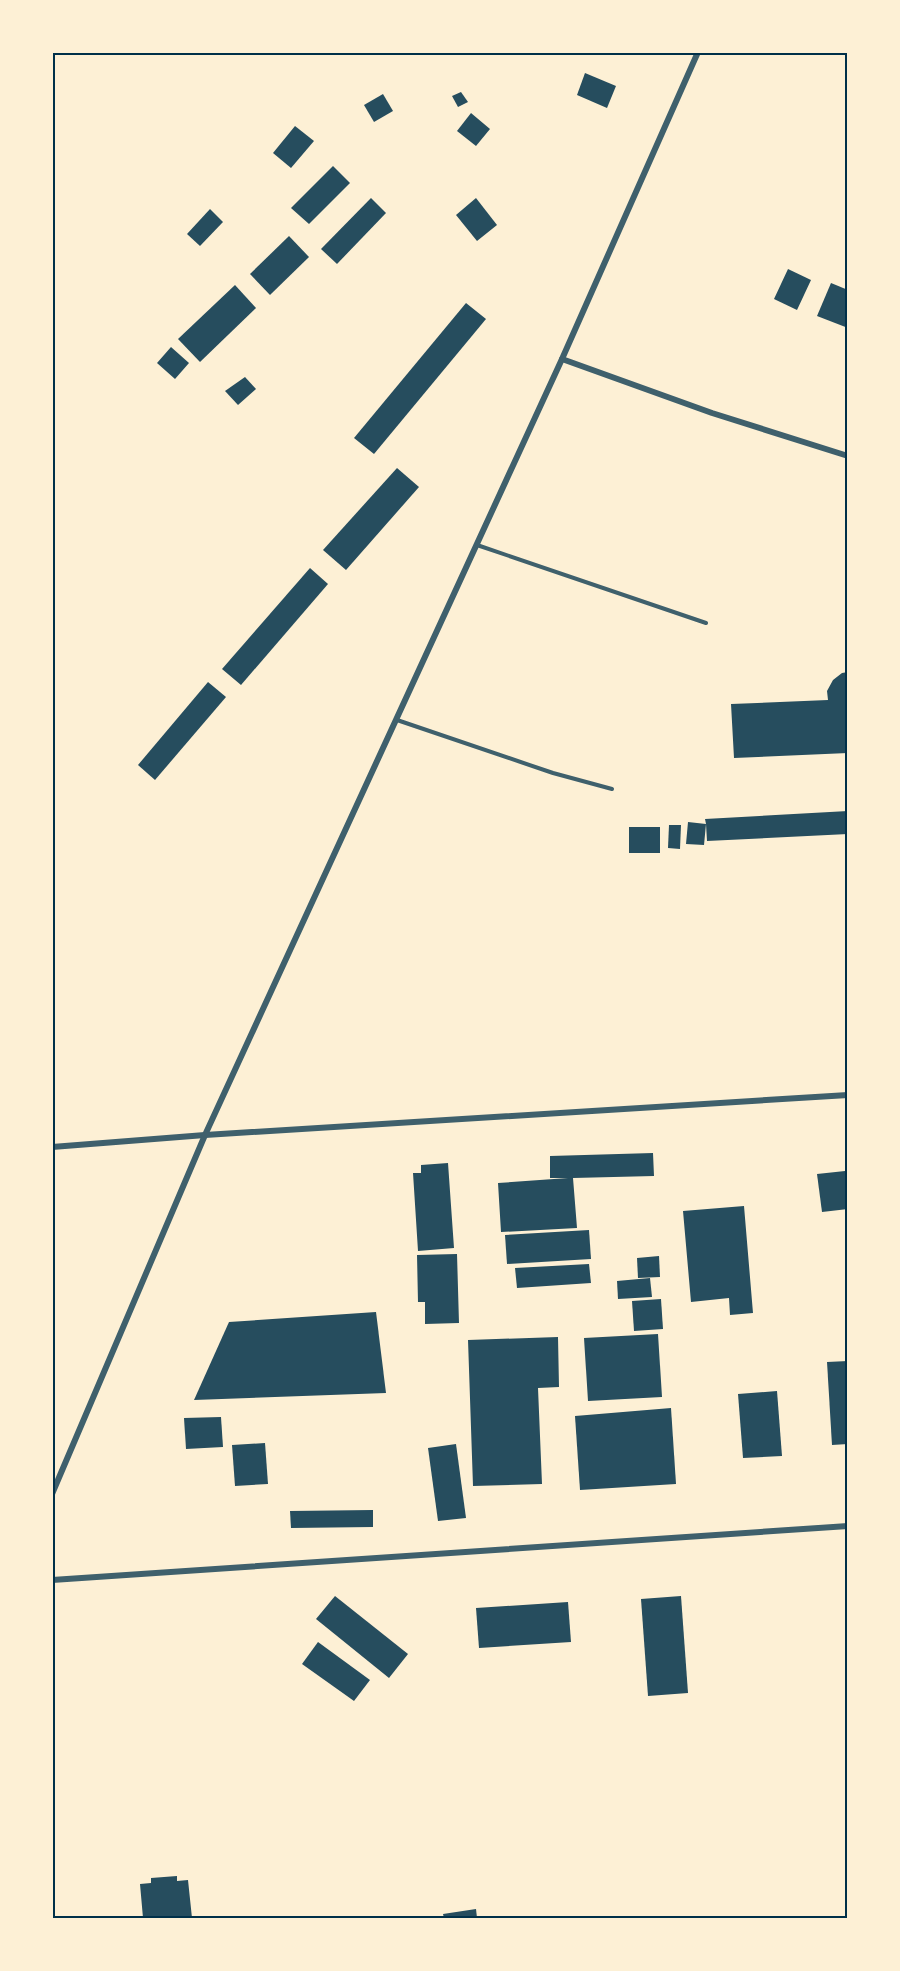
<svg xmlns="http://www.w3.org/2000/svg" width="900" height="1971" font-family="Quicksand,sans-serif">
<style>
.building{fill:#264d5e}
.lines{fill:none;stroke-linecap:round;stroke-linejoin:round}
.service{stroke:#3f606c;stroke-width:4}
.minor{stroke:#3f606c;stroke-width:6}
.neatline{fill:none;stroke:#003049;stroke-width:2}
</style>
<rect width="100%" height="100%" fill="#fdf0d5"/>
<g class="building">
<polygon points="585,73 616,86 607,108 577,95"/>
<polygon points="461,92 468,102 458,107 452,96"/>
<polygon points="383,94 393,111 374,122 364,105"/>
<polygon points="471,113 490,129 476,146 457,131"/>
<polygon points="295,126 314,141 291,168 273,153"/>
<polygon points="333,166 350,183 309,224 291,208"/>
<polygon points="371,198 386,213 337,264 321,249"/>
<polygon points="476,198 497,225 477,241 456,215"/>
<polygon points="210,209 223,222 200,246 187,234"/>
<polygon points="289,236 309,257 270,295 250,274"/>
<polygon points="788,269 811,280 797,310 774,299"/>
<polygon points="831,283 848,290 848,328 817,316"/>
<polygon points="235,285 256,308 200,362 178,339"/>
<polygon points="466,303 486,319 374,454 354,438"/>
<polygon points="171,347 189,363 175,379 157,363"/>
<polygon points="245,377 256,389 238,405 225,391"/>
<polygon points="397,468 419,487 346,570 323,550"/>
<polygon points="310,568 328,584 241,685 222,669"/>
<polygon points="848,672 848,753 734,758 731,704 828,700 827,691 833,680 842,673"/>
<polygon points="208,682 226,697 155,780 138,765"/>
<polygon points="848,811 848,834 707,841 706,824 704,845 686,844 688,822 706,824 705,819"/>
<polygon points="669,825 681,825 680,849 668,848"/>
<rect x="629" y="827" width="31" height="26"/>
<polygon points="653,1153 654,1176 573,1178 577,1228 501,1232 498,1183 568,1178 550,1178 550,1156"/>
<polygon points="448,1163 454,1248 418,1251 413,1173 421,1173 421,1165"/>
<polygon points="845,1171 848,1209 822,1212 817,1174"/>
<polygon points="744,1206 753,1313 730,1315 729,1298 691,1302 683,1211"/>
<polygon points="589,1230 591,1259 507,1264 505,1235"/>
<polygon points="457,1254 459,1323 425,1324 425,1302 418,1302 417,1255"/>
<polygon points="659,1256 660,1277 638,1278 637,1258"/>
<polygon points="589,1264 591,1283 517,1288 515,1268"/>
<polygon points="650,1278 652,1297 618,1299 617,1281"/>
<polygon points="661,1299 663,1329 634,1331 632,1301"/>
<polygon points="376,1312 386,1393 194,1400 229,1322"/>
<polygon points="658,1334 662,1397 588,1401 584,1338"/>
<polygon points="558,1337 559,1387 538,1388 542,1484 473,1486 468,1340"/>
<polygon points="848,1361 848,1444 832,1445 827,1362"/>
<polygon points="777,1391 782,1456 743,1458 738,1394"/>
<polygon points="671,1408 676,1484 580,1490 575,1416"/>
<polygon points="221,1417 223,1447 186,1449 184,1418"/>
<polygon points="265,1443 268,1484 235,1486 232,1445"/>
<polygon points="456,1444 466,1518 438,1521 428,1448"/>
<polygon points="373,1510 373,1527 291,1528 290,1511"/>
<polygon points="335,1596 408,1654 389,1678 316,1619"/>
<polygon points="681,1596 688,1693 648,1696 641,1599"/>
<polygon points="568,1602 571,1642 479,1648 476,1608"/>
<polygon points="318,1642 370,1680 354,1701 302,1664"/>
<polygon points="177,1876 177,1881 188,1880 192,1918 143,1918 140,1884 151,1883 151,1878"/>
<polygon points="476,1909 477,1918 444,1918 443,1914"/>
</g>
<g class="lines">
<g class="service">
<polyline points="477,545 706,623"/>
<polyline points="397,720 553,773 612,789"/>
</g>
<g class="minor">
<polyline points="562,359 712,413 848,456"/>
<polyline points="52,1147 205,1135 848,1095"/>
<polyline points="52,1494 205,1135 562,359 698,52"/>
<polyline points="52,1580 848,1526"/>
</g>
</g>
<rect width="900" height="1971" fill="none" stroke="#fdf0d5" stroke-width="108"/>
<rect x="54" y="54" width="792" height="1863" class="neatline"/>
</svg>
